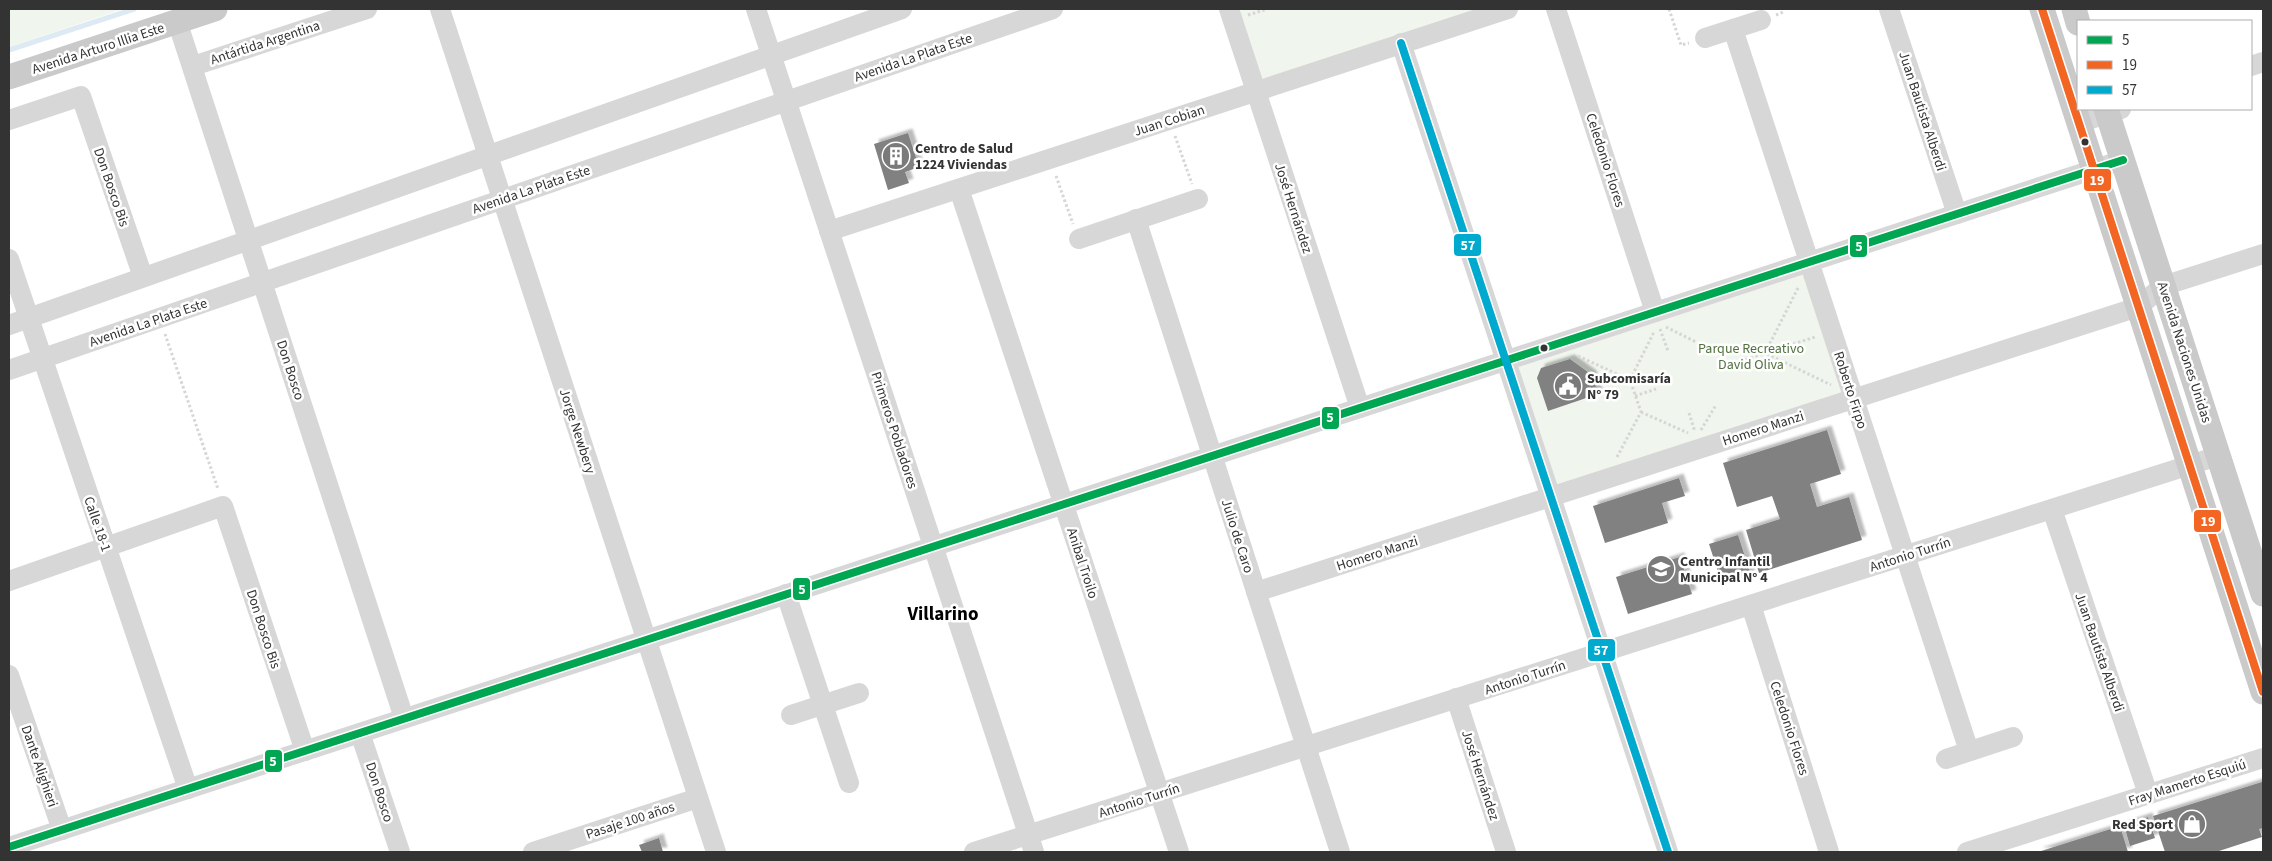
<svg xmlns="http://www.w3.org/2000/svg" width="2272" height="861" font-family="'Source Sans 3',sans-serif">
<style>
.green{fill:#f0f5ed}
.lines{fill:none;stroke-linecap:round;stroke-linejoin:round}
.stream{stroke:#dde9f3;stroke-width:5}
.building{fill:#818181;filter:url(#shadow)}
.path{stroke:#d6d6d6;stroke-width:3;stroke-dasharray:2.5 2.5;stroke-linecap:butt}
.minor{stroke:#d7d7d7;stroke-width:20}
.major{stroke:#cacaca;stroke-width:25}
.bus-1-casing{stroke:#fff;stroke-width:11}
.bus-2-casing{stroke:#fff;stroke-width:11}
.bus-3-casing{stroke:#fff;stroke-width:11}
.bus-1{stroke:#00a651;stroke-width:8}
.bus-2{stroke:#f26522;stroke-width:8}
.bus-3{stroke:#00a9ce;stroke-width:8}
.bus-dot{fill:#333;stroke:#fff;stroke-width:2}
.labels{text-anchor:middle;stroke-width:5;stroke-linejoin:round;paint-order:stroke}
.street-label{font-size:14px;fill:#333;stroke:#fff}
.poi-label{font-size:14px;font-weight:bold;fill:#333;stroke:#fff;text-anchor:start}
.park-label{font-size:14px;fill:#51713e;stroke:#fff}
.district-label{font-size:19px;font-weight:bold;fill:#000;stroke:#fff}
.line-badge{stroke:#fff;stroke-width:2}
.badge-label{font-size:14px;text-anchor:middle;font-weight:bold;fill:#fff}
</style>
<defs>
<filter id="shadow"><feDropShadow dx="4.5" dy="-4.5" stdDeviation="1" flood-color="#0004"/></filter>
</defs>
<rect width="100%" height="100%" fill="#fff"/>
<g class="green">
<polygon points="9,9 123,9 9,47"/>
<polygon points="1236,9 1483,9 1259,81"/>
<polygon points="1809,262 1853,399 1550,497 1505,361"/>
</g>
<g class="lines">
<polyline class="stream" points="9,50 134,9"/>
</g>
<g class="building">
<polygon points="908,133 919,167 905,172 909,183 888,190 874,144"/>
<polygon points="1570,359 1592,375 1598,394 1548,411 1537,378 1541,368"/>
<polygon points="1827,430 1841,474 1810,484 1817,507 1849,497 1862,540 1759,573 1746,530 1780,519 1772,496 1737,507 1723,463"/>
<polygon points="1679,478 1685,496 1662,503 1668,523 1605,543 1593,506"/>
<polygon points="1738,535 1751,575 1722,584 1709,544"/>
<polygon points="1680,557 1692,594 1628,614 1616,577"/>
<polygon points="2262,782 2263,828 2259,829 2262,837 2216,852 2165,852 2153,816"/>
<polygon points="2148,817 2155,838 2130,846 2124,825"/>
<polygon points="2120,826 2128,852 2038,852"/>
<polygon points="659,838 663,852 642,852 639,845"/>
</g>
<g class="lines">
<g class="path">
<polyline points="1669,9 1681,45 1689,43"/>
<polyline points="1248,15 1267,9"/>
<polyline points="1776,15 1783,12 1782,9"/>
<polyline points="1175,136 1192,184"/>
<polyline points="1056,176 1073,224"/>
<polyline points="1798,288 1765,353 1831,385"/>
<polyline points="1666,327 1696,342"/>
<polyline points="1660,329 1668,351"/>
<polyline points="165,334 218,489"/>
<polyline points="1578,356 1630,380"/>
<polyline points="1741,361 1815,337"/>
<polyline points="1635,396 1656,389"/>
<polyline points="1641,412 1688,433"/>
<polyline points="1689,413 1695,432"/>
<polyline points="1701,430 1716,405"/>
<polyline points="1617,457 1641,412 1630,380 1654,332"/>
</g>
<g class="minor">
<polyline points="440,9 716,852"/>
<polyline points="756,9 1034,852"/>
<polyline points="1229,9 1360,408"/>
<polyline points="1556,9 1655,312"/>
<polyline points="1889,9 1957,214"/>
<polyline points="177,21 404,718"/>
<polyline points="1733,29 1969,751"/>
<polyline points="1705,38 1761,20"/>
<polyline points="1401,43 1668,852"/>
<polyline points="193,66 367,9"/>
<polyline points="2251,66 2263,62"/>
<polyline points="9,120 81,96 143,277"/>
<polyline points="2079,123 2121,109"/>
<polyline points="959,189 1179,852"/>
<polyline points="1136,219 1340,852"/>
<polyline points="829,231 1508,9"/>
<polyline points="1079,239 1198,199"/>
<polyline points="9,259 188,789"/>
<polyline points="9,325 902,9"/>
<polyline points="9,370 1053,9"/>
<polyline points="2052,509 2148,794"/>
<polyline points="9,581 223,506 305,751"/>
<polyline points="1256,592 2138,307 2163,286 2263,254"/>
<polyline points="786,594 849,783"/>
<polyline points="1751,605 1829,852"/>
<polyline points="9,675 62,830"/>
<polyline points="1456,698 1506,852"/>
<polyline points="791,715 859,693"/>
<polyline points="360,733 400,852"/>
<polyline points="1946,759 2013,737"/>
<polyline points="9,847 2123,160"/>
<polyline points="533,852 698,798"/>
<polyline points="974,852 2218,456"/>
<polyline points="1967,852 2263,758"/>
</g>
<g class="major">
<polyline points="2042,9 2263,692"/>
<polyline points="2074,9 2078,23"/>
<polyline points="9,77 215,9"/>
<polyline points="2106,109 2263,594"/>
</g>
<defs>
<polyline id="bus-1" points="9,847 2123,160"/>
<polyline id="bus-2" points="2042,9 2263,692"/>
<polyline id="bus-3" points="1401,43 1668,852"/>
</defs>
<use href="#bus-1" class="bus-1-casing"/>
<use href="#bus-2" class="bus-2-casing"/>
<use href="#bus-3" class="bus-3-casing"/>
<use href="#bus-1" class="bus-1"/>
<use href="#bus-2" class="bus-2"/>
<use href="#bus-3" class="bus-3"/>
</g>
<defs>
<symbol id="building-disc" viewBox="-11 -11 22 22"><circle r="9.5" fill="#7a7a7a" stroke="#fff"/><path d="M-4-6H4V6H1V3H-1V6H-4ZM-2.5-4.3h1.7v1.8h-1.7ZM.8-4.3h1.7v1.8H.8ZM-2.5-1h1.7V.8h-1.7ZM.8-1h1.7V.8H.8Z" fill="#fff"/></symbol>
<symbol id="civic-disc" viewBox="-11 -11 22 22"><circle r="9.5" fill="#7a7a7a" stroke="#fff"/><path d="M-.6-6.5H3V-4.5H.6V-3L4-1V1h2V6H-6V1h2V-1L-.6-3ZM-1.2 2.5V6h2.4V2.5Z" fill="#fff"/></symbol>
<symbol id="school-disc" viewBox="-11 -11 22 22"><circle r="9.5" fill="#7a7a7a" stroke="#fff"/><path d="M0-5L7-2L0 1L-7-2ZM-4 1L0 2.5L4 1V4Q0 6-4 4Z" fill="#fff"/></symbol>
<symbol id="shop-disc" viewBox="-11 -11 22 22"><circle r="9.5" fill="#7a7a7a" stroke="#fff"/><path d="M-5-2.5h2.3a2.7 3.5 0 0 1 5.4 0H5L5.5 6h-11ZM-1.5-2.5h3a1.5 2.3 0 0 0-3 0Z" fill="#fff"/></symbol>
</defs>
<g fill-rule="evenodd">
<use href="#building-disc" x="880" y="140" width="32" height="32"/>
<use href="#civic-disc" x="1552" y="370" width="32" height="32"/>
<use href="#school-disc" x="1645" y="553" width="32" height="32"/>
<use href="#shop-disc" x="2176" y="808" width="32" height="32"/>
</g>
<g class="bus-dot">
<circle cx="2085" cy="142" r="4.5"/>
<circle cx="1544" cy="348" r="4.5"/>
</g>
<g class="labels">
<g class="street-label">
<text transform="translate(265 42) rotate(-18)" y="5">Antártida Argentina</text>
<text transform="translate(98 48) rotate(-18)" y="5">Avenida Arturo Illia Este</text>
<text transform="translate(913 57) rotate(-19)" y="5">Avenida La Plata Este</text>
<text transform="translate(1923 111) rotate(72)" y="5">Juan Bautista Alberdi</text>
<text transform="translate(1169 120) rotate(-18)" y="5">Juan Cobian</text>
<text transform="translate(1606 160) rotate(72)" y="5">Celedonio Flores</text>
<text transform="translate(112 187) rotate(71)" y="5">Don Bosco Bis</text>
<text transform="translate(531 189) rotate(-19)" y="5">Avenida La Plata Este</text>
<text transform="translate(1294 208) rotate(72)" y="5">José Hernández</text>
<text transform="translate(148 322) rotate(-19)" y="5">Avenida La Plata Este</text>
<text transform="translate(2185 352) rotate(72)" y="5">Avenida Naciones Unidas</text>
<text transform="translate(291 370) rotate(72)" y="5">Don Bosco</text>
<text transform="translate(1851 390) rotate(72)" y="5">Roberto Firpo</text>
<text transform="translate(1763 428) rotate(-18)" y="5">Homero Manzi</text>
<text transform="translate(895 430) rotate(72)" y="5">Primeros Pobladores</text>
<text transform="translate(578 431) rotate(72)" y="5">Jorge Newbery</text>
<text transform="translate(98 524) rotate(71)" y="5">Calle 18-1</text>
<text transform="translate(1238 536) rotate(72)" y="5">Julio de Caro</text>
<text transform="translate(1377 553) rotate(-18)" y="5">Homero Manzi</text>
<text transform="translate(1910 554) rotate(-18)" y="5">Antonio Turrín</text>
<text transform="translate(1083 563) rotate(72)" y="5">Anibal Troilo</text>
<text transform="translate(264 629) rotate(72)" y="5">Don Bosco Bis</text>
<text transform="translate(2100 652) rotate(71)" y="5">Juan Bautista Alberdi</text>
<text transform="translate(1525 677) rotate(-18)" y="5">Antonio Turrín</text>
<text transform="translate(1790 728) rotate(72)" y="5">Celedonio Flores</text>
<text transform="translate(40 766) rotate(71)" y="5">Dante Alighieri</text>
<text transform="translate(1481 775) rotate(72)" y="5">José Hernández</text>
<text transform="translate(2187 782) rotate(-18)" y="5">Fray Mamerto Esquiú</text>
<text transform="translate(380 792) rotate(72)" y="5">Don Bosco</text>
<text transform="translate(1139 800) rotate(-18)" y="5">Antonio Turrín</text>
<text transform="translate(630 820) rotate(-18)" y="5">Pasaje 100 años</text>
</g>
<g class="poi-label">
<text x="915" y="153">Centro de Salud<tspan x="915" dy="16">1224 Viviendas</tspan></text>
<text x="1587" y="383">Subcomisaría<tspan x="1587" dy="16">N° 79</tspan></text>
<text x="1680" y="566">Centro Infantil<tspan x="1680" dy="16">Municipal N° 4</tspan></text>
<text x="2173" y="829" text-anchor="end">Red Sport</text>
</g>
<g class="park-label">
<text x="1751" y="353">Parque Recreativo<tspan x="1751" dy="16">David Oliva</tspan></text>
</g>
<g class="district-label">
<text x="943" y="620">Villarino</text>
</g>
</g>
<g class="line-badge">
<rect x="2083" y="168" width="29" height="24" rx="5" fill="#f26522"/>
<rect x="1453" y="233" width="29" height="24" rx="5" fill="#00a9ce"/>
<rect x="1849" y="234" width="19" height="24" rx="5" fill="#00a651"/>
<rect x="1321" y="406" width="19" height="24" rx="5" fill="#00a651"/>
<rect x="2193" y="509" width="29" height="24" rx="5" fill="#f26522"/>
<rect x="792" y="577" width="19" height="24" rx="5" fill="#00a651"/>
<rect x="1587" y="638" width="29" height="24" rx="5" fill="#00a9ce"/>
<rect x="264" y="749" width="19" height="24" rx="5" fill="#00a651"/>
</g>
<g class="badge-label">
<text x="2097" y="185">19</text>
<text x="1468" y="250">57</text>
<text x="1859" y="251">5</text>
<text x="1330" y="422">5</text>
<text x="2208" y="526">19</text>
<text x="802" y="594">5</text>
<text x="1601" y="655">57</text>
<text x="273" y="766">5</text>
</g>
<rect width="2272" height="861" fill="none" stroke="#333333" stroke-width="20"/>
<rect x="2077" y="20" width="175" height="90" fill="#ffffff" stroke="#adadad"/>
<rect x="2087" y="36" width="25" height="8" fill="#00a651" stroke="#adadad"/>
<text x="2122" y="45" font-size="15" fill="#333333">5</text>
<rect x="2087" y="61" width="25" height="8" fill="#f26522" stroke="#adadad"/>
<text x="2122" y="70" font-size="15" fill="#333333">19</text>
<rect x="2087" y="86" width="25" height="8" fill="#00a9ce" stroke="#adadad"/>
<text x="2122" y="95" font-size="15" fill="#333333">57</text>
</svg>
